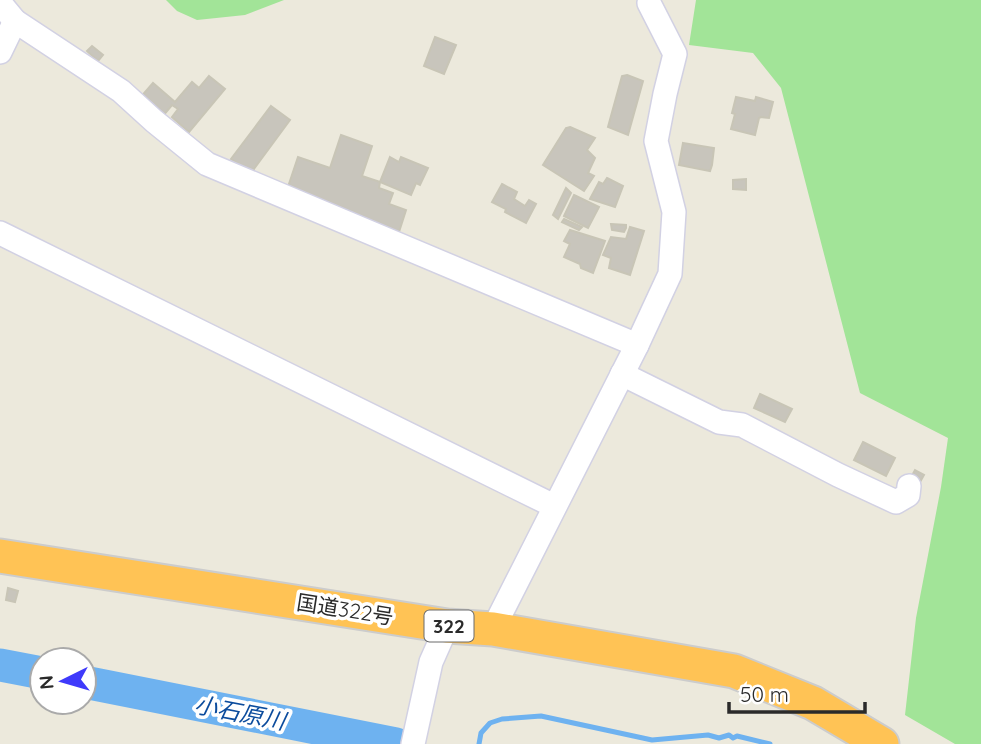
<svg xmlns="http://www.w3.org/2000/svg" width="981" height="744" font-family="Quicksand,'Noto Sans JP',sans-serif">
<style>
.green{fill:#a2e498}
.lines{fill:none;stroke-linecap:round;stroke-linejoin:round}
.stream{stroke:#6eb2f0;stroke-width:5}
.river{stroke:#6eb2f0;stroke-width:33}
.building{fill:#c8c5bc;stroke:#c8c5b6;stroke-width:2}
.minor-casing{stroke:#d2d1e3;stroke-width:26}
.highway-casing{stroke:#ccc;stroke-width:37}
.minor{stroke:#fff;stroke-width:23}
.highway{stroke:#ffc355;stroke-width:33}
.labels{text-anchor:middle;stroke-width:7;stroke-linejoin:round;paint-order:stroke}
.shield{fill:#fff;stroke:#6a6a6a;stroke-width:2}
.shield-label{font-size:19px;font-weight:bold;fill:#2a2a2a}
.street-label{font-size:21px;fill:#2a2a2a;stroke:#fff}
.water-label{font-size:23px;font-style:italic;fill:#0c4c9d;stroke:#fff}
</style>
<rect width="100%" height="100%" fill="#ece9dc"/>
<g class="green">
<polygon points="166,0 284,0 245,15 197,20 177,11"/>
<polygon points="696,0 981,0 981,744 955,744 905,715 916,618 941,487 948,438 860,393 781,88 753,53 689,45"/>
</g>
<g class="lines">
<polyline class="stream" points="479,744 481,733 490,723 502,719 541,716 652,740 708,735 719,738 729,735 733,738 737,736 770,744"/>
<g class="river">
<polyline points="0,665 42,673"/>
<polyline points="84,682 396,744"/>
</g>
</g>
<g class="building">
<polygon points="435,37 456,45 444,74 424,66"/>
<polygon points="92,46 103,55 98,61 87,51"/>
<polygon points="627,75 643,81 628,135 608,127 622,76"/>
<polygon points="209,76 225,89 189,132 172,117 178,109 172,105 162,117 140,98 153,83 175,102 192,82 199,88"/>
<polygon points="736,97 755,101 756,97 773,102 769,118 761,117 759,118 755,135 731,129 735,114 732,113"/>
<polygon points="271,106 290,120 251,173 231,159"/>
<polygon points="570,127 595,138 587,150 595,158 588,173 594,176 584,191 543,165 566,128"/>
<polygon points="341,135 372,146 362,176 380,182 379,188 393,193 389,204 406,210 399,232 287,190 298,157 330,168"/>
<polygon points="683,143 714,148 712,165 710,171 679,165"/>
<polygon points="390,157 399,162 401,157 428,168 420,185 416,183 411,195 380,182"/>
<polygon points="607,178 623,186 615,207 590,199 599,182 603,184"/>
<polygon points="746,179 746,190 733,189 733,180"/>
<polygon points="502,184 517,192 514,199 525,206 529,200 536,204 526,223 505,212 506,209 492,202"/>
<polygon points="566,188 571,193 558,219 553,215"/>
<polygon points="574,195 599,207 588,228 564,216"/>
<polygon points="564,219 582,227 579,230 562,222"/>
<polygon points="611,224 626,225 626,228 624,232 612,230"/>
<polygon points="630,227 644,231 630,275 609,268 611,258 603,255 611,237 626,239"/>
<polygon points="570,230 605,241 593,273 581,268 580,264 564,257 570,244 564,241"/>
<polygon points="760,394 792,409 785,422 754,408"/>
<polygon points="863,442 895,458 886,476 854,460"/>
<polygon points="915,470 924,475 919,484 910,479"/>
<polygon points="8,588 18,591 15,602 6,600"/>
</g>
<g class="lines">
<defs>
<g id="minor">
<polyline points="0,3 15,21 121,91 154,121 207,164 637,345 493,629"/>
<polyline points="0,52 15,21"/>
<polyline points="0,233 554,506"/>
<polyline points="637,345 670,274 674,212 656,141 665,94 675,54 649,3"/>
<polyline points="622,374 719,422 742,425 838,475 896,502 908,495 909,486"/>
<polyline points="413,744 431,662 447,626"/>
</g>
<polyline id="highway" points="0,556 447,626 493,629 734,671 813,703 882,744"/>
</defs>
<use href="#minor" class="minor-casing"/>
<use href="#highway" class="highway-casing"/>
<use href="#minor" class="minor"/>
<use href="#highway" class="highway"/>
</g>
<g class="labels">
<rect class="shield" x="424.5" y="610.5" width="49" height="31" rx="5"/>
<g class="shield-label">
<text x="449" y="633">322</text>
</g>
<g class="street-label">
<text transform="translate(345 610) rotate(9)" y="7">国道322号</text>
</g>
<g class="water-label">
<text transform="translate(240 713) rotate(11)" y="8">小石原川</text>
</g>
</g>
<g transform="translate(63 681) rotate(265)"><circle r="33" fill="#ffffff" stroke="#aaaaaa" stroke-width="2"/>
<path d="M0-5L12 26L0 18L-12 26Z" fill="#3f3afb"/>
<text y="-10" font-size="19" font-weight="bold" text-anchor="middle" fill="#2a2a2a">N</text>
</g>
<path d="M729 702v10h136v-10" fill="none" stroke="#2a2a2a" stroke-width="3.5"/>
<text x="740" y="702" font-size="21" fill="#2a2a2a" stroke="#ffffff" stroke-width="5" paint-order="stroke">50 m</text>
</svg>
